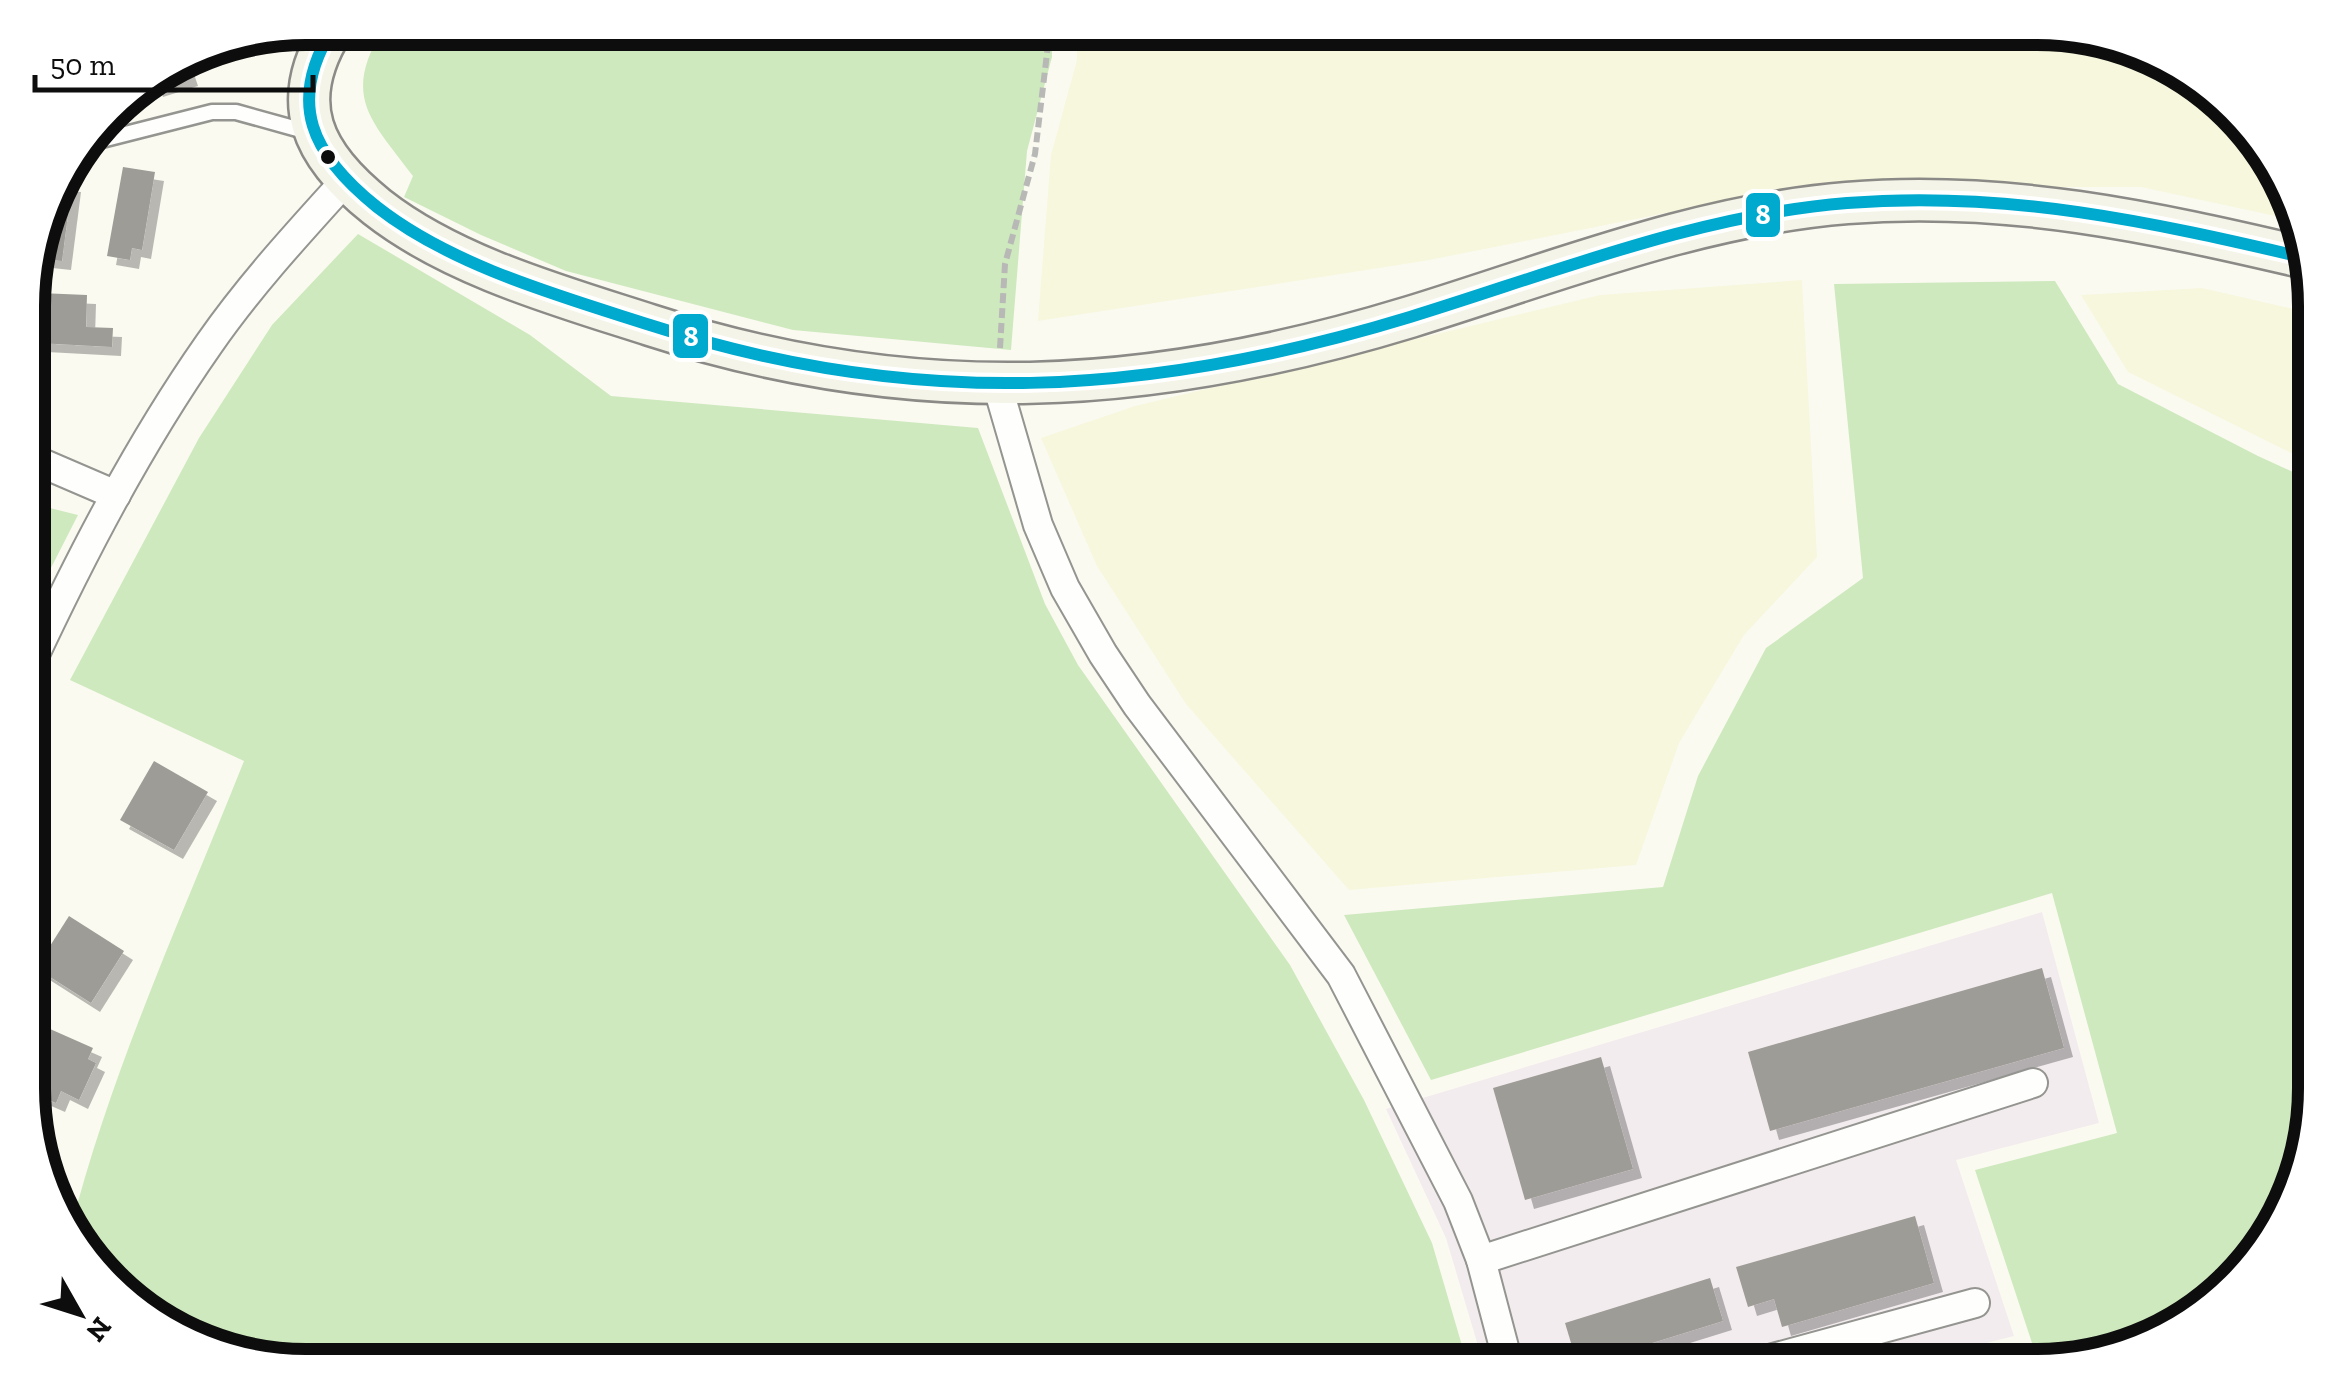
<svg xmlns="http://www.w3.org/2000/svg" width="2343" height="1394" font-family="'Zilla Slab',serif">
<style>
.industrial{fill:#f3ecee}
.farmland{fill:#f6f7dd}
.forest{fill:#cee9be}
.building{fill:#9e9c97;filter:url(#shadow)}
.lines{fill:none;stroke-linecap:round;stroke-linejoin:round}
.service-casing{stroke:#949490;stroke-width:19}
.minor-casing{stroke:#949490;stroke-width:32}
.secondary-casing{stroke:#8b8a86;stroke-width:45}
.path{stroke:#b8b8b6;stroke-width:6;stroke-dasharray:10 5;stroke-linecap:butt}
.service{stroke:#fefefd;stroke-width:14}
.minor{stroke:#fefefd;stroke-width:28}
.secondary{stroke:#f4f5e8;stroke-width:40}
.bus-1-casing{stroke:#fff;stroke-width:20}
.bus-1{stroke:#00a9ce;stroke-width:12}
.bus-dot{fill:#0d0d0d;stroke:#fff;stroke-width:4}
.rim{fill:none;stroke:#0d0d0d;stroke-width:12}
.line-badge{stroke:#fff;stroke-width:4}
.badge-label{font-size:28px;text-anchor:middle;font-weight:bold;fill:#fff}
</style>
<defs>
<filter id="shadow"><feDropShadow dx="9" dy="9" stdDeviation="0" flood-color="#0004"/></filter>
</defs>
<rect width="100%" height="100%" fill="#fbfaf1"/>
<polygon class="industrial" points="2042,912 2099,1123 1956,1160 2014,1336 1896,1366 1484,1366 1446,1238 1386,1109"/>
<g class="farmland">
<polygon points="1077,28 2038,28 2177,65 2278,166 2294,220 2141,187 1997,187 1731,200 1424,261 1038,321 1051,155 1077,60"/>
<polygon points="1802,280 1817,557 1744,635 1679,743 1636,865 1349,890 1186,704 1097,566 1041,438 1135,406 1600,295"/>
<polygon points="2202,288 2315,314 2315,465 2128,372 2081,295"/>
</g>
<g class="forest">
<path d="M384,28h668v29l-25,94 -16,199 -218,-20 -227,-59 -85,-36 -77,-38 9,-21c-42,-56 -72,-80 -29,-148z"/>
<path d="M358,234l172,101 81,61 367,32 67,176 33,61 212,300 74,135 68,143 36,123h-1163l-139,-37 -92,-87 -4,-10c41,-162 112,-315 174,-471l-174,-81 129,-242 73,-113z"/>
<polygon points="2055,281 2118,384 2258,456 2315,482 2315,1106 2278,1228 2177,1329 2055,1366 1957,1366 2033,1346 1975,1170 2117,1133 2052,893 1431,1080 1344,915 1663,887 1698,776 1766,648 1863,578 1834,284"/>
<polygon points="30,503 78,515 30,609"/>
</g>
<g class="building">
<polygon points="183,59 189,77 154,88 151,79"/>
<polygon points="123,167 155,172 142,250 132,248 130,260 107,256"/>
<polygon points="57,182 72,183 62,261 34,258"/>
<polygon points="40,293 87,295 86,327 113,328 112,347 38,343"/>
<polygon points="154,761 208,792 174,850 120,820"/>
<polygon points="69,916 124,951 91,1003 36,968"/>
<polygon points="2042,968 2064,1048 1770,1131 1748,1052"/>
<polygon points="32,1021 93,1048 88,1059 96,1063 79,1100 61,1091 56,1103 40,1096 44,1085 30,1079"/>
<polygon points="1601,1057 1633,1169 1525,1200 1493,1088"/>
<polygon points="2287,1177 2292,1181 2283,1211 2270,1202"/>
<polygon points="1915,1216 1934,1283 1782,1327 1774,1299 1748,1307 1736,1267"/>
<polygon points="1710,1278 1723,1321 1578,1366 1565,1323"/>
</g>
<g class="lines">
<defs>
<polyline id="service" points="86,144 212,112 236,112 308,132"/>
<g id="minor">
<polyline points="997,384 1038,525 1065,588 1103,654 1137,705 1341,975 1458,1201 1481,1260 1509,1366"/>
<polyline points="30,458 116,495"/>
<path d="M30,665c52,-111 109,-221 179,-321 41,-59 90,-112 138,-165"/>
<polyline points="1481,1260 2033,1083"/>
<polyline points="1744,1366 1975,1303"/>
</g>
<path id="secondary" d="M333,28c-47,75 -21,127 44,179 75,59 183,89 273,118 263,85 498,72 760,-8 143,-44 287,-102 437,-114 160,-13 305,19 459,55"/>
</defs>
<use href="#service" class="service-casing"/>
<use href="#minor" class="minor-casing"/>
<use href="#secondary" class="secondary-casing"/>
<polyline class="path" points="1000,348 1005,264 1035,154 1050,28"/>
<use href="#service" class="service"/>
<use href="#minor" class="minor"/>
<use href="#secondary" class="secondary"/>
<defs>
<path id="bus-1" d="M333,28c-47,75 -21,127 44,179 75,59 183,89 273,118 263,85 498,72 760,-8 143,-44 287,-102 437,-114 160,-13 305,19 459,55"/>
</defs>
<use href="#bus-1" class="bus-1-casing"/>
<use href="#bus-1" class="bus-1"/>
</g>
<circle class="bus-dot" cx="328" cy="157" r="9"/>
<path d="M0 0H2343V1394H0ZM306 45H2037A261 261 0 0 1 2298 306V1088A261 261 0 0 1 2037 1349H306A261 261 0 0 1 45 1088V306A261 261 0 0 1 306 45Z" fill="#fff" fill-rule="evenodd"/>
<path class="rim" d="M306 45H2037A261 261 0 0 1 2298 306V1088A261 261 0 0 1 2037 1349H306A261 261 0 0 1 45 1088V306A261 261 0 0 1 306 45Z"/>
<g class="line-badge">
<rect x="1744" y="191" width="38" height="48" rx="10" fill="#00a9ce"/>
<rect x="671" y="312" width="39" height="48" rx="10" fill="#00a9ce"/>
</g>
<g class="badge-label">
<text x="1763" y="224">8</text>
<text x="691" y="346">8</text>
</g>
<g transform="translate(80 1314) rotate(129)" stroke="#ffffff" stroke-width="8" paint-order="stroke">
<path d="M0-8L18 38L0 25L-18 38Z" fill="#0d0d0d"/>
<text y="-15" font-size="28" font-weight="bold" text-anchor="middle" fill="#0d0d0d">N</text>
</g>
<path d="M35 75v15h278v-15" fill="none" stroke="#0d0d0d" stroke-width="5"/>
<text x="50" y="75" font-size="30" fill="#0d0d0d" stroke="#ffffff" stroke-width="8" paint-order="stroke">50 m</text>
</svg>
